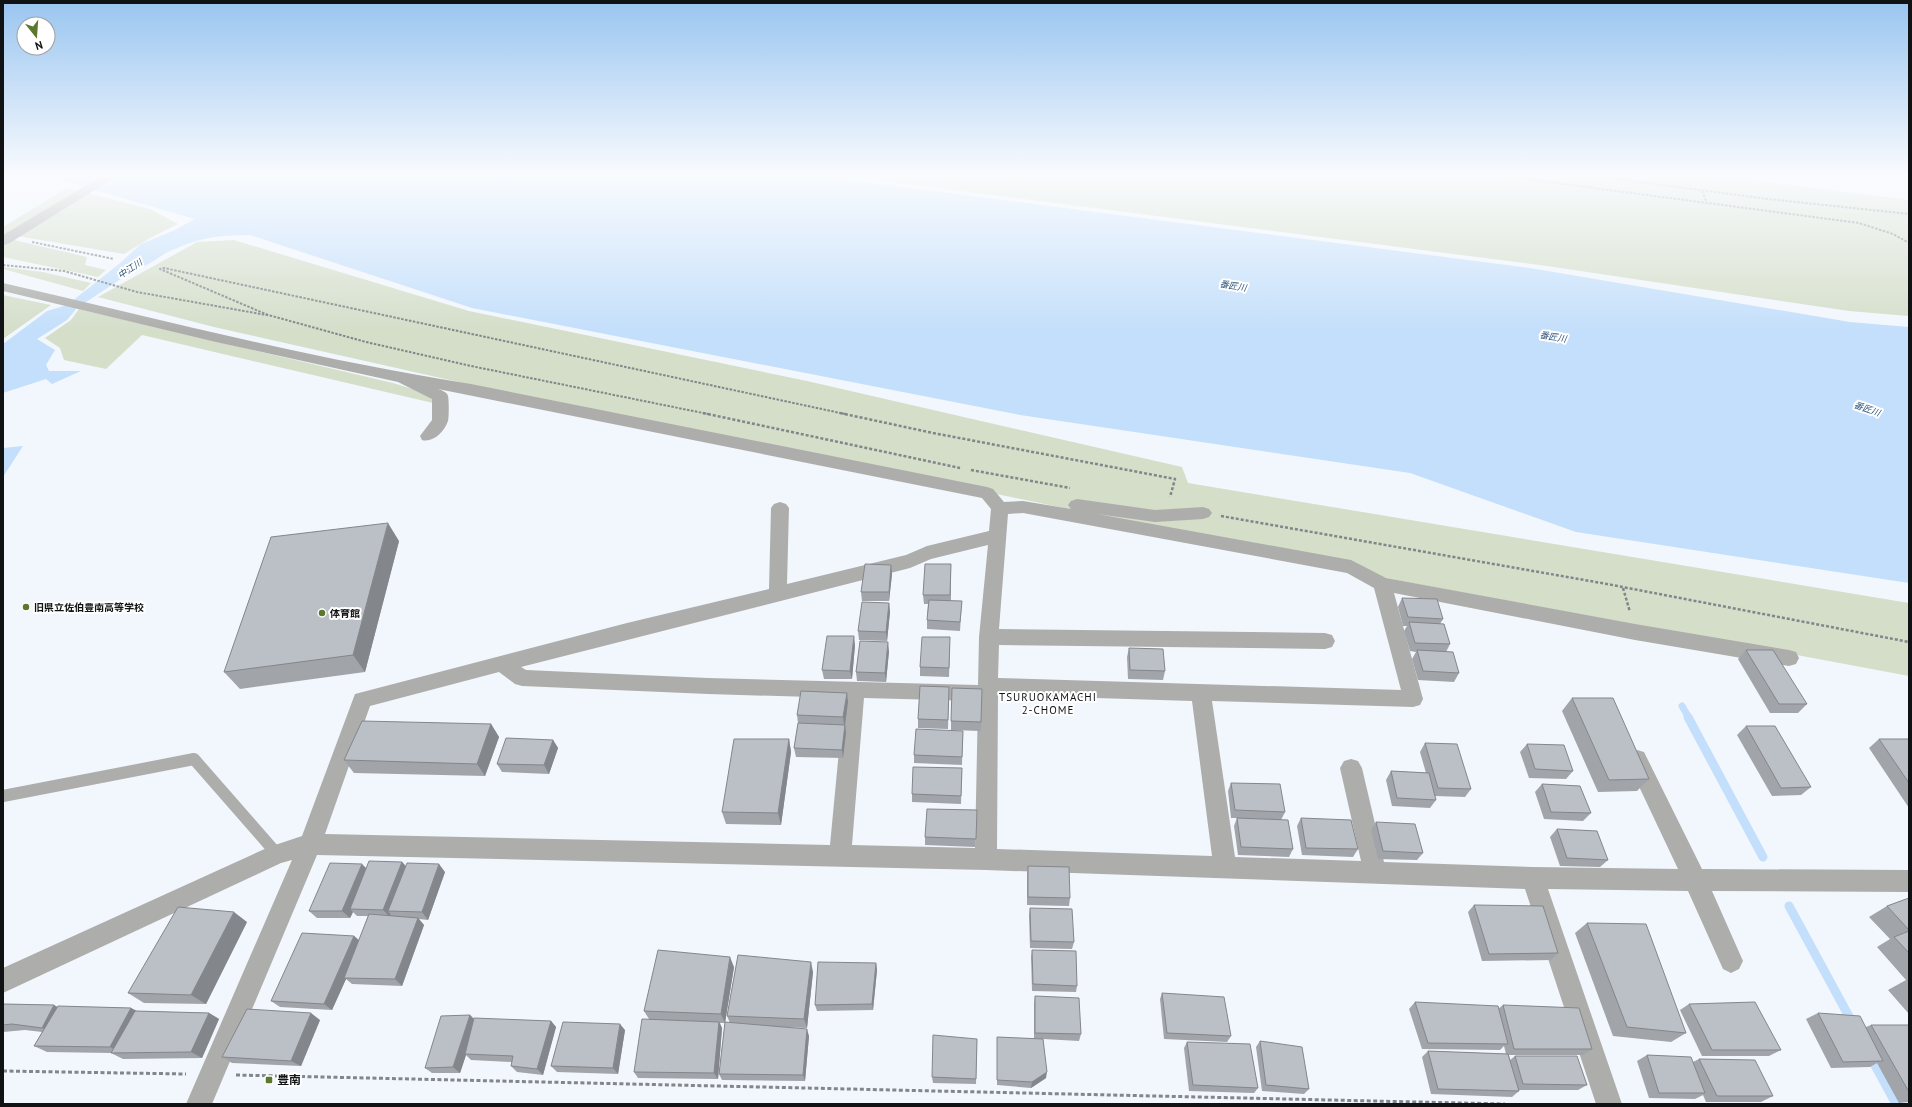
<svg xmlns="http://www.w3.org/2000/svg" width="1912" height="1107" font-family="'PT Sans','Noto Sans JP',sans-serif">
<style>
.green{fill:#d4dec9}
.water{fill:#c4dffb}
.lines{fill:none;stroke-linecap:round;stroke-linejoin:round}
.stream-far1{stroke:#c4dffb;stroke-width:7}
.stream{stroke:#c4dffb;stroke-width:9}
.path-far2{stroke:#828589;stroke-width:2;stroke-dasharray:2.5 1.5;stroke-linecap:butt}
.path-far1{stroke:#828589;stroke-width:2.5;stroke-dasharray:3 2;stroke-linecap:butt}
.path{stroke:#828589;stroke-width:3;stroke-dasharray:4 2.5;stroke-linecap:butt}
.lane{stroke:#adaeab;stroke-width:12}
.street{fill:#adaeab;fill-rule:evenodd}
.wall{fill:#a1a5aa}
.shaded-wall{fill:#83868b}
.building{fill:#bbc0c6;stroke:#83868b}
.poi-dot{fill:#5b782c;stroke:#fff;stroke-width:1.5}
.labels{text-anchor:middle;stroke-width:4;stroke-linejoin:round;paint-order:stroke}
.far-water-label{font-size:9px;font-style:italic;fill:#2c537a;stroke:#fff}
.poi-label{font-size:10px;font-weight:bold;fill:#101214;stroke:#fff;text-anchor:start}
.neighbourhood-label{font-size:11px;letter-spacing:1px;fill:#101214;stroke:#fff}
.near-poi-label{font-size:12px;font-weight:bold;fill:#101214;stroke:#fff;text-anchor:start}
</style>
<rect width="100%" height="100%" fill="#f2f7fd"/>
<g class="green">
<polygon points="844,176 1719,176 1909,200 1909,316 1849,311 1547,266"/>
<polygon points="67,188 78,190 7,235 3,233 3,227"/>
<polygon points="87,193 150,209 178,224 150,238 124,254 17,236"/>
<polygon points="10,239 87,257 85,265 106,270 98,277 3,257 3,244"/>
<polygon points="234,240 469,311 807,381 1182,467 1188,483 1909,603 1909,676 1396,580 1155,527 472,385 214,327 98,297 197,242"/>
<polygon points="3,267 43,272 91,283 83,291 3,269"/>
<polygon points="3,295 51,305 3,339"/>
<polygon points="79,309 393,383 435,396 433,403 142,335 106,369 64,360 60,348 45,338 71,320"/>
</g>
<g class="water">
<path d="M47,176h770l713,92 320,54 59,5v256l-333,-51 -166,-59 -390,-58 -548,-107 -222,-73c-35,0 -52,3 -84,18 -10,6 -18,13 -30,16l-59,39 -10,12 -30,19 18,11 -9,15 3,6h32l-29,13 -6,-5 -43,14v-49l44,-33 20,-6 52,-41 22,-20 34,-14 20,-11z"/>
<polygon points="23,446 3,477 3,448"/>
</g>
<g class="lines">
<polyline class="stream-far1" points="1682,706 1689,718"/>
<g class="stream">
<polyline points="1688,717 1763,857"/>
<polyline points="1789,906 1852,1022"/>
<polyline points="1870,1056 1895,1102"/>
</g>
<g class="path-far2">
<polyline points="1503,176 1859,223 1893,234 1909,243"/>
<polyline points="1595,176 1768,199 1909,214"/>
<polyline points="1702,191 1707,203"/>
<polyline points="32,242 114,259"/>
<polyline points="3,265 64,271 137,292 272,316 366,342 471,366 708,414"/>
<polyline points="268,315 160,269 164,268 845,414"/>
</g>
<g class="path-far1">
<polyline points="703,413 960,468"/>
<polyline points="840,413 933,433 1175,479 1170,497"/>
<polyline points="971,470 1070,488"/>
<polyline points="1221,516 1607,584 1909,642"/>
<polyline points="1623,588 1630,612"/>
</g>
<g class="path">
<polyline points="3,1071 186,1074"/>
<polyline points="236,1075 1505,1104"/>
</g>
<polyline class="lane" points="3,796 194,759 277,854"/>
<g class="street">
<polygon points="102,176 117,176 8,244 3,245 3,235"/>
<path d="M3,283c155,36 310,76 468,101l516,103 6,2 11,13 19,-1 48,8 -3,-4 3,-4 6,-2 78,11 48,-3 6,2 3,4 -3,4 -6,2 -48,3 -58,-8 254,46 35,18 249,46 154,26 7,2 3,6 -3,6 -7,2 -154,-26 -241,-47 29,106 -3,6 -7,2 -201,-6 23,156 126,4 -21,-93 4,-7 7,-2 7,2 4,7 22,94 149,5 145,2 -52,-110 4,-7 7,-2 7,2 58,117 207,1v22l-197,-1 31,70 -4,8 -8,4 -8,-4 -35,-78 -140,-2 74,215h-26l-71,-215 -539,-19 -669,-15 -105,249h-26l106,-244 -11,3 -278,130v-25l266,-121 33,-11 53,-142 272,-71 142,-34 2,-81 3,-4 6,-2 6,2 3,4 -2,76 119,-29 21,-9 62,-15 2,-22 -9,-11 -544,-109c3,1 9,3 10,7 1,5 1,20 0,25 -4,11 -15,22 -26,19l-2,-4 12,-16v-21l-34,-17 -182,-40 -213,-51zM1023,513l324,60 27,15 27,102 -403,-12 1,-33 326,4 7,-2 3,-6 -3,-6 -7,-2 -326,-4 9,-115zM988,545l-9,92 -1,48 -270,-7 -182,-8 -5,-3 389,-99 21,-9zM499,672l16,12 7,2 186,8 136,4 -14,147 -505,-11 45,-128zM998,695l194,6 20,155 -215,-7zM864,698l114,3 -3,147 -123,-3z"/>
</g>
</g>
<g class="wall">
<polygon points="399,541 365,672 240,689 224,672"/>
<polygon points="951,564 951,601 962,601 960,631 927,629 927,620 928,604 924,604 923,595"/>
<polygon points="892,574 889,601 862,601 861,592"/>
<polygon points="1402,598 1443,619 1440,624 1450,644 1446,652 1459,673 1454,682 1418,680 1412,659 1416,652 1410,651 1404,631 1407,626 1403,626 1398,607"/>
<polygon points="889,603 890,612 887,641 859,640 858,631"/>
<polygon points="855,645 852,679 824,679 822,670"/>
<polygon points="950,646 949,677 920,676 920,667"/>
<polygon points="1129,648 1165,671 1163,680 1128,679 1127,657"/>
<polygon points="1746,650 1807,704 1798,713 1770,713 1738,659"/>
<polygon points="889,651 886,682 857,681 856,672"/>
<polygon points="949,687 948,729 918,728 918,719"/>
<polygon points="982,689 981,731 951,730 951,721"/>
<polygon points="1572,698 1649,779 1637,791 1598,792 1562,711"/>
<polygon points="848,702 845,725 846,733 843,758 796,757 794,748 798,723 797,715"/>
<polygon points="491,724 499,737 485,776 354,773 344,760"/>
<polygon points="1746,726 1811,787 1801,795 1772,796 1737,735"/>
<polygon points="963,731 962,765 914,763 914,755"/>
<polygon points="789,739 791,752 781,825 726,824 722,812"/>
<polygon points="1879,739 1909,740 1909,808 1869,748"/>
<polygon points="553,740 558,748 549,774 502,772 497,764"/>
<polygon points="1425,743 1471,789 1465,797 1435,796 1436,800 1430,808 1392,806 1386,780 1391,771 1426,773 1420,752"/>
<polygon points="1527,744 1573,771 1566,779 1529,778 1520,752"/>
<polygon points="962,768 961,804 912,802 912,794"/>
<polygon points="1231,783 1285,812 1281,820 1293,849 1289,857 1238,855 1234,826 1237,818 1231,818 1228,791"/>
<polygon points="1542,784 1591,813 1583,821 1544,819 1535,792"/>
<polygon points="977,810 975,847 925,845 925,837"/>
<polygon points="1301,818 1358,849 1353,857 1302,855 1297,826"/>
<polygon points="1376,822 1423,853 1417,860 1378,859 1371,830"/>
<polygon points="1557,829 1608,860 1600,867 1560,866 1550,837"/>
<polygon points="402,862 406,866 445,872 428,920 419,919 424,925 402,986 352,984 346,979 332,1010 280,1007 271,1001 354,936 359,940 368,916 357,916 353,912 350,918 317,918 309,911 366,868"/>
<polygon points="1028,866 1070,898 1069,906 1027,905 1027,874"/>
<polygon points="1909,898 1909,1014 1888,990 1906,980 1877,947 1890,939 1869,917 1887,906"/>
<polygon points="1474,905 1558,953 1551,960 1482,961 1468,912"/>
<polygon points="1030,908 1074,942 1072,949 1030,948 1029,915"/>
<polygon points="247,922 206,1004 144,1003 128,993"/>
<polygon points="1587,923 1686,1033 1671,1042 1613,1036 1575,933"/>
<polygon points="1032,950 1077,986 1076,992 1032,991 1031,957"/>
<polygon points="876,963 877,970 873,1010 817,1011 815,1005"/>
<polygon points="734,967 725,1022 730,1023 727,1016 813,972 807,1028 781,1027 809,1036 805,1081 722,1080 719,1074 725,1023 720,1023 722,1028 718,1079 638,1078 634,1072 649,1019 644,1011"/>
<polygon points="1162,993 1231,1036 1227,1042 1164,1039 1160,999"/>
<polygon points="1035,996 1081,1034 1079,1041 1043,1039 1046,1078 1031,1088 997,1085 997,1037 1034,1039 1034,1003"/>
<polygon points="1415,1002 1498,1009 1503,1005 1592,1049 1583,1055 1509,1055 1510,1060 1515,1056 1587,1085 1578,1090 1519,1090 1519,1091 1512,1097 1431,1094 1422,1057 1428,1051 1506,1054 1504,1046 1500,1050 1422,1049 1409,1009"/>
<polygon points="3,1004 54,1005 57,1007 131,1008 137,1011 209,1013 219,1019 202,1058 123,1059 111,1053 47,1052 34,1046 42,1032 25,1030 3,1032"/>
<polygon points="1689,1004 1781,1050 1769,1056 1702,1056 1680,1010"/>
<polygon points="1818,1013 1866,1027 1871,1025 1909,1025 1909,1102 1899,1103 1877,1063 1870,1067 1831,1068 1806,1019"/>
<polygon points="470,1015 474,1019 551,1021 556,1027 543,1075 517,1072 511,1066 512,1062 471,1060 466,1055 460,1073 432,1073 425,1068"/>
<polygon points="320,1020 301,1066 232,1063 222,1057"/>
<polygon points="625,1030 618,1074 557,1072 551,1066"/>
<polygon points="977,1039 976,1084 933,1083 932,1077"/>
<polygon points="1260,1041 1309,1089 1304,1094 1262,1091 1256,1047"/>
<polygon points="1187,1042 1258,1088 1254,1093 1189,1091 1184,1048"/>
<polygon points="1647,1055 1693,1062 1699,1059 1773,1096 1761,1102 1706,1102 1703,1095 1695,1099 1649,1098 1637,1061"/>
</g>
<g class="shaded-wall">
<polygon points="388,523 399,541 365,672 353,655"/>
<polygon points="891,565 892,574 889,601 889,592"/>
<polygon points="889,603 890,612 887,641 886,632"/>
<polygon points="854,636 855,645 852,679 850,671"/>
<polygon points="888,642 889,651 886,682 885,673"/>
<polygon points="847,693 848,702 845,725 846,733 843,758 842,750 844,725 843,717"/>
<polygon points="491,724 499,737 485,776 477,764"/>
<polygon points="789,739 791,752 781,825 778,813"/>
<polygon points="553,740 558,748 549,774 544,765"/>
<polygon points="402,862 408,869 388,911 391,915 390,917 383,910"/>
<polygon points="362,864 369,871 350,909 353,912 350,918 342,911"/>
<polygon points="439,864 445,872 428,920 422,912"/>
<polygon points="234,912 247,922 206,1004 191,995"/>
<polygon points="418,918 424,925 402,986 395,979"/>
<polygon points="354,936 362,943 344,978 346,979 332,1010 324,1004"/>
<polygon points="730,957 734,967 725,1023 721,1014"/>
<polygon points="811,962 813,972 807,1028 804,1019"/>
<polygon points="876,963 877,970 873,1010 872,1004"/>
<polygon points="54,1005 66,1012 55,1034 42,1028"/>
<polygon points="131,1008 142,1014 121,1053 110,1047"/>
<polygon points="209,1013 219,1019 202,1058 191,1052"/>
<polygon points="311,1013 320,1020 301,1066 291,1061"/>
<polygon points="470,1015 476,1021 465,1054 466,1055 460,1073 453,1067"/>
<polygon points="551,1021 556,1027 543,1075 537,1069"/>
<polygon points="719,1022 722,1028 718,1079 714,1073"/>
<polygon points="620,1024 625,1030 618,1074 613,1068"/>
<polygon points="807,1029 809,1036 805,1081 803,1075"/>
<polygon points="1047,1072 1046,1078 1031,1088 1032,1082"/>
</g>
<g class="building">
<polygon points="388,523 353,655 224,672 271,537"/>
<polygon points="865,564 891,565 889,592 861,592"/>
<polygon points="925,564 951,564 950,595 923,595"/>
<polygon points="1402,598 1437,599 1443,619 1408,617"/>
<polygon points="929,600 962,601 960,622 927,620"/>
<polygon points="862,602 889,603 886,632 858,631"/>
<polygon points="1409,622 1444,624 1450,644 1415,643"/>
<polygon points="827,636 854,636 850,671 822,670"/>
<polygon points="922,637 950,637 949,668 920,667"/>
<polygon points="860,641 888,642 885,673 856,672"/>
<polygon points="1129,648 1163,649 1165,671 1130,670"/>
<polygon points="1417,650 1453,652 1459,673 1423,671"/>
<polygon points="1746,650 1773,650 1807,704 1779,704"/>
<polygon points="920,686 949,687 948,720 918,719"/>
<polygon points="952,688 982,689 981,722 951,721"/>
<polygon points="801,691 847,693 843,717 797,715"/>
<polygon points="1572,698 1613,698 1649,779 1609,780"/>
<polygon points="362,721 491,724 477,764 344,760"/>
<polygon points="798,723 845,725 842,750 794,748"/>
<polygon points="1746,726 1775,726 1811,787 1781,788"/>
<polygon points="916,729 963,731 962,757 914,755"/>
<polygon points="506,738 553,740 544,765 497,764"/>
<polygon points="734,739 789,739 778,813 722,812"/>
<polygon points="1879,739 1908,739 1909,740 1909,783"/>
<polygon points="1425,743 1457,744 1471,789 1438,788"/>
<polygon points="1527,744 1564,745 1573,771 1535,769"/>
<polygon points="913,767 962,768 961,796 912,794"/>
<polygon points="1391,771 1429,773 1436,800 1397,798"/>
<polygon points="1231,783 1280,784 1285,812 1235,810"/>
<polygon points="1542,784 1580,786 1591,813 1551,812"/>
<polygon points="927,809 977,810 976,839 925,837"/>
<polygon points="1237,818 1288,820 1293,849 1241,847"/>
<polygon points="1301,818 1351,820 1358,849 1306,848"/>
<polygon points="1376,822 1415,824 1423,853 1383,851"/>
<polygon points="1557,829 1597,831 1608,860 1567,858"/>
<polygon points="369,861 402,862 383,910 350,909"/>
<polygon points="330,863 362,864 342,911 309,911"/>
<polygon points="407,863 439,864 422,912 388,911"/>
<polygon points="1028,866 1069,867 1070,898 1028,897"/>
<polygon points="1909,898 1909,930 1887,906"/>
<polygon points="1474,905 1543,906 1558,953 1489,954"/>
<polygon points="178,907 234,912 191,995 128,993"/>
<polygon points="1030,908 1072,909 1074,942 1031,941"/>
<polygon points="369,914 418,918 395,979 344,978"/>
<polygon points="1587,923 1646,924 1686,1033 1627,1027"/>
<polygon points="1909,931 1909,953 1894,937"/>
<polygon points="302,933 354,936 324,1004 271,1001"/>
<polygon points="658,950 730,957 721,1014 644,1011"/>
<polygon points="1032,950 1076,951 1077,986 1033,984"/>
<polygon points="738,955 811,962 804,1019 727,1016"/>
<polygon points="818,962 876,963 872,1004 815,1005"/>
<polygon points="1162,993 1224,997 1231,1036 1167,1033"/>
<polygon points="1035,996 1079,998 1081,1034 1035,1033"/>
<polygon points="1415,1002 1498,1006 1508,1044 1428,1043"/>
<polygon points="1755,1002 1781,1050 1712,1050 1689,1004"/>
<polygon points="3,1004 54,1005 42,1028 12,1024 3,1025"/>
<polygon points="1503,1005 1579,1008 1592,1049 1514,1049"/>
<polygon points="58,1006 131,1008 110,1047 34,1046"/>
<polygon points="247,1009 311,1013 291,1061 222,1057"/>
<polygon points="135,1011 209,1013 191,1052 111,1053"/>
<polygon points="1818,1013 1860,1016 1883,1061 1843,1062"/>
<polygon points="470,1015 453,1067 425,1068 441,1016"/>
<polygon points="474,1018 551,1021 537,1069 511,1066 513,1056 465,1054"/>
<polygon points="642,1019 719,1022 714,1073 634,1072"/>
<polygon points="563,1022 620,1024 613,1068 551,1066"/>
<polygon points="725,1022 807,1029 803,1075 719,1074"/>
<polygon points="1871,1025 1909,1025 1909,1092"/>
<polygon points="933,1035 977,1039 976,1079 932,1077"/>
<polygon points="997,1037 1043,1039 1047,1072 1032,1082 997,1080"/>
<polygon points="1260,1041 1302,1047 1309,1089 1266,1085"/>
<polygon points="1187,1042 1250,1044 1258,1088 1193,1085"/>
<polygon points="1428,1051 1508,1054 1519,1091 1438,1089"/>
<polygon points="1647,1055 1691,1057 1705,1093 1659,1093"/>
<polygon points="1515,1056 1577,1056 1587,1085 1523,1084"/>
<polygon points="1699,1059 1755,1060 1773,1096 1717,1096"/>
</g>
<linearGradient id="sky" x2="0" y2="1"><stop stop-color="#99c5f0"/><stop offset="0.53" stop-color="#f9fbfe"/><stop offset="1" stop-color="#f9fbfe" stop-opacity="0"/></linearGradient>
<rect width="1912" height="331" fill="url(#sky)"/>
<g class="poi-dot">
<circle cx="26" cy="607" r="4"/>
<circle cx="322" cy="613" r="4"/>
<rect x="265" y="1076" width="8" height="8" rx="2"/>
</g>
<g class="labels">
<g class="far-water-label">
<text transform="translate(130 269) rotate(-34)" y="3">中江川</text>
<text transform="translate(1233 286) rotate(9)" y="3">番匠川</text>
<text transform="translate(1553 337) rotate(9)" y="3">番匠川</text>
<text transform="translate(1867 409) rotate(20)" y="3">番匠川</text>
</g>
<g class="poi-label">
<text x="34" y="611">旧県立佐伯豊南高等学校</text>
<text x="330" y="617">体育館</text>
</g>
<g class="neighbourhood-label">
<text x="1048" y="701">TSURUOKAMACHI<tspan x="1048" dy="13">2-CHOME</tspan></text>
</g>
<g class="near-poi-label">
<text x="277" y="1084">豊南</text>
</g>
</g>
<rect width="1912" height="1107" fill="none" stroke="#101214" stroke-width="8"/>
<g transform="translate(36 36) rotate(163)"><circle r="19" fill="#ffffff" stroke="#9fa0a1"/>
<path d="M0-3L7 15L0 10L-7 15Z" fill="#5b782c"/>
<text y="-6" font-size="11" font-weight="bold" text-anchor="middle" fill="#101214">N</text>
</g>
</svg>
